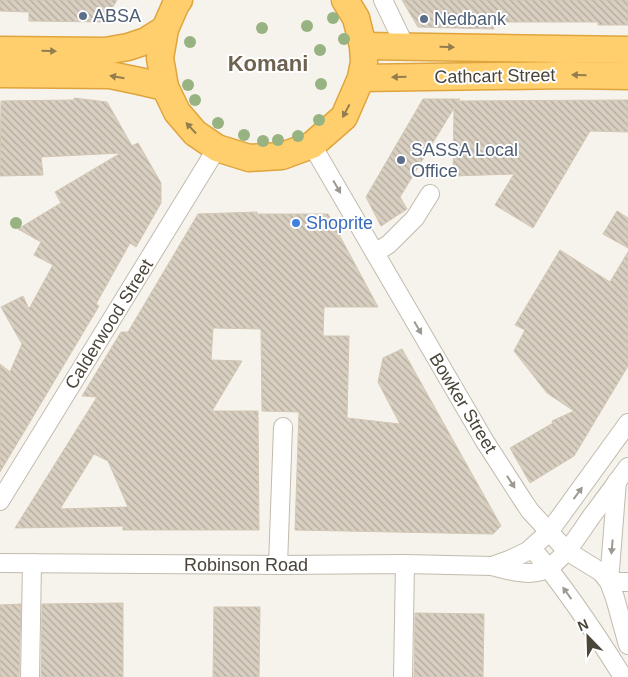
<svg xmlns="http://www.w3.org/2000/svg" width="628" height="677" font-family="Helvetica,sans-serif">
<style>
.building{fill:url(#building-back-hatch);stroke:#d3c7b4;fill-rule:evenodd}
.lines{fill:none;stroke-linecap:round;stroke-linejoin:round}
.minor-casing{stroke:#c2bbae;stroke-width:20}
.highway-casing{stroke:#e0a43c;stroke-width:29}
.minor{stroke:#fff;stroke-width:18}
.highway{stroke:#ffcf6e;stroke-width:26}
.tree{fill:#97b381}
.oneway{fill:#937c4e}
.oneway2{fill:#9c9892}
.service-dot{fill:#5c6f8a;stroke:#fff;stroke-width:2}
.shop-dot{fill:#3f7fe0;stroke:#fff;stroke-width:2}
.labels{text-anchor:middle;stroke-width:4;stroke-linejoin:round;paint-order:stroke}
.service-label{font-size:18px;fill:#4e5e75;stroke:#fff;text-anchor:start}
.street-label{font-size:18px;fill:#4b4439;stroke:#fff}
.shop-label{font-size:18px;fill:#366cbe;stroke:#fff;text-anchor:start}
.district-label{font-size:22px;font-weight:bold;fill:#6e6250;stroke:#fff}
</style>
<defs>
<pattern id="building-back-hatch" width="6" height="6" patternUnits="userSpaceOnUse" patternTransform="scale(1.25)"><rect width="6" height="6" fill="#d8cfc1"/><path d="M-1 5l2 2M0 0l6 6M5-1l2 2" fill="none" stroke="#b1aa9e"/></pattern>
</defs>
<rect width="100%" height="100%" fill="#f6f3ec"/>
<g class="building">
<polygon points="0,0 117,0 104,22 29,21 29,12 0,11"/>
<polygon points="402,0 628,0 628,25 598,25 598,22 491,22 494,29 418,27"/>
<polygon points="74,98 107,102 132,146 138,143 161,183 161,203 136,247 130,243 96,304 99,306 0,472 0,364 10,372 22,344 1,307 23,296 29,309 53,265 34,255 41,242 18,229 61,203 55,192 121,153 41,157 43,175 0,176 1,101 74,100"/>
<polygon points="423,99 460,99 458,101 628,100 628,132 590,131 533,228 495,205 514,174 453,176 454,108 400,197 407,209 381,226 366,197"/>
<polygon points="617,211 628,218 628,248 603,234"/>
<path d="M257,212v2h71l50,93h-54l-1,29h26l-2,82 53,6 -22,-42 5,-24 19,-9 99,177 -8,8 -198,-4 4,-118 -37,-1 -1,-82 -48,-1 -2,32 31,1 -30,50h46l1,119h-136v-4l-108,2 82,-131 -15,-1 39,-64h7l70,-118zM94,454l14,7 20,46 -68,2z"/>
<polygon points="560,250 610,282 628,252 628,366 574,456 530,483 510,448 553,423 552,421 574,411 547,393 514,351 525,330 515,325"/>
<polygon points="123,603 123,677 41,677 42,604"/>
<polygon points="21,604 19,677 0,677 0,605"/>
<polygon points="214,607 260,607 259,677 213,677"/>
<polygon points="415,613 484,614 483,677 414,677"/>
</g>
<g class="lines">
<defs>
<g id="minor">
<polyline points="383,0 405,46"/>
<polyline points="312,145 484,440 522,499 530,511 567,551 601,572 609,582 615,598 628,645"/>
<polyline points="375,253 389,244 415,218 430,194"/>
<polyline points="617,481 609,582 628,582"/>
<polyline points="0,501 217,148"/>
<path d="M532,548c34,41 63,84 91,129"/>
<path d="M0,563l278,2 127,-1 87,2c15,4 34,10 50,5 18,-6 38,-38 49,-54 13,-17 25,-34 37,-50"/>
<polyline points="278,565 283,427"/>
<polyline points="492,566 509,560 528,551 549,532 628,423"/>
<polyline points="30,677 32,563"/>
<polyline points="403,677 405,564"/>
</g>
<g id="highway">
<polyline points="179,0 176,4 165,29 160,58 165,87 177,112 195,133 217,148 249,158 282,156 312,145 344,117 361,78 364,62 363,46 356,18 345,0"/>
<polyline points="363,46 628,50"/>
<polyline points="0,50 105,51 128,47 146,41 165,29"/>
<polyline points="0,74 110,75 139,81 165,87"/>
<polyline points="361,78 570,75 628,76"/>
</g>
</defs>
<use href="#minor" class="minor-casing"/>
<use href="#highway" class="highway-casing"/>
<use href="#minor" class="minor"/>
<use href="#highway" class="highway"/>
</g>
<g class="tree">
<circle cx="333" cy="18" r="6"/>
<circle cx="307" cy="26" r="6"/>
<circle cx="262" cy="28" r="6"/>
<circle cx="344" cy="39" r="6"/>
<circle cx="190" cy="42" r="6"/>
<circle cx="320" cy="50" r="6"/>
<circle cx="321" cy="84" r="6"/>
<circle cx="188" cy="85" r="6"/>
<circle cx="195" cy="100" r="6"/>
<circle cx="319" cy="120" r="6"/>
<circle cx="218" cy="123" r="6"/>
<circle cx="244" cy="135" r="6"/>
<circle cx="298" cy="136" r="6"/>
<circle cx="278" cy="140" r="6"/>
<circle cx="263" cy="141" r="6"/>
<circle cx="16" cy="223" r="6"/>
</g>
<defs><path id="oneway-solid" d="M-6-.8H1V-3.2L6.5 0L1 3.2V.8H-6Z" transform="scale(1.25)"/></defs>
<g class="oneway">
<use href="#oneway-solid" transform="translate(447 47) rotate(1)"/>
<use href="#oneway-solid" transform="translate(49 51) rotate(1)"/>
<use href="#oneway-solid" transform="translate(579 75) rotate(-179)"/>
<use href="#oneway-solid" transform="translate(117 77) rotate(-170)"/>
<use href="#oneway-solid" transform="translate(399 77) rotate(179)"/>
<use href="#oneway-solid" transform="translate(346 111) rotate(118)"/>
<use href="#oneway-solid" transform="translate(191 128) rotate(-133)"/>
</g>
<g class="oneway2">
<use href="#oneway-solid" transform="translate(337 187) rotate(60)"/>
<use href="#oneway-solid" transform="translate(418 328) rotate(60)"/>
<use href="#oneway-solid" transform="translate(511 482) rotate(57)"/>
<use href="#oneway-solid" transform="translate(578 493) rotate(-54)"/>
<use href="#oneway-solid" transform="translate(612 547) rotate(95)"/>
<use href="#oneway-solid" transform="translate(567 593) rotate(-126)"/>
</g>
<g class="service-dot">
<circle cx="83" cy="16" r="5"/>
<circle cx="424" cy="19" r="5"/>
<circle cx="401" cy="160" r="5"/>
</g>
<circle class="shop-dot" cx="296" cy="223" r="5"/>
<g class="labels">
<g class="service-label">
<text x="93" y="22">ABSA</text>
<text x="434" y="25">Nedbank</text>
<text x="411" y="156">SASSA Local<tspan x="411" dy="21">Office</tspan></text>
</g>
<g class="street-label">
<text transform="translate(495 76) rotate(-1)" y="6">Cathcart Street</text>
<text transform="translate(109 324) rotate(-58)" y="6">Calderwood Street</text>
<text transform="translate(463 403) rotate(59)" y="6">Bowker Street</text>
<text x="246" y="571">Robinson Road</text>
</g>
<g class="shop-label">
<text x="306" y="229">Shoprite</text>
</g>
<g class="district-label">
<text x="268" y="71">Komani</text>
</g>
</g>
<g transform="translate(588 637) rotate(337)" stroke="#ffffff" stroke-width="4" paint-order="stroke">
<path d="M0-4L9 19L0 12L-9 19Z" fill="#4b4439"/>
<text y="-8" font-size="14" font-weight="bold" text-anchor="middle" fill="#4b4439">N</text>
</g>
</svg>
